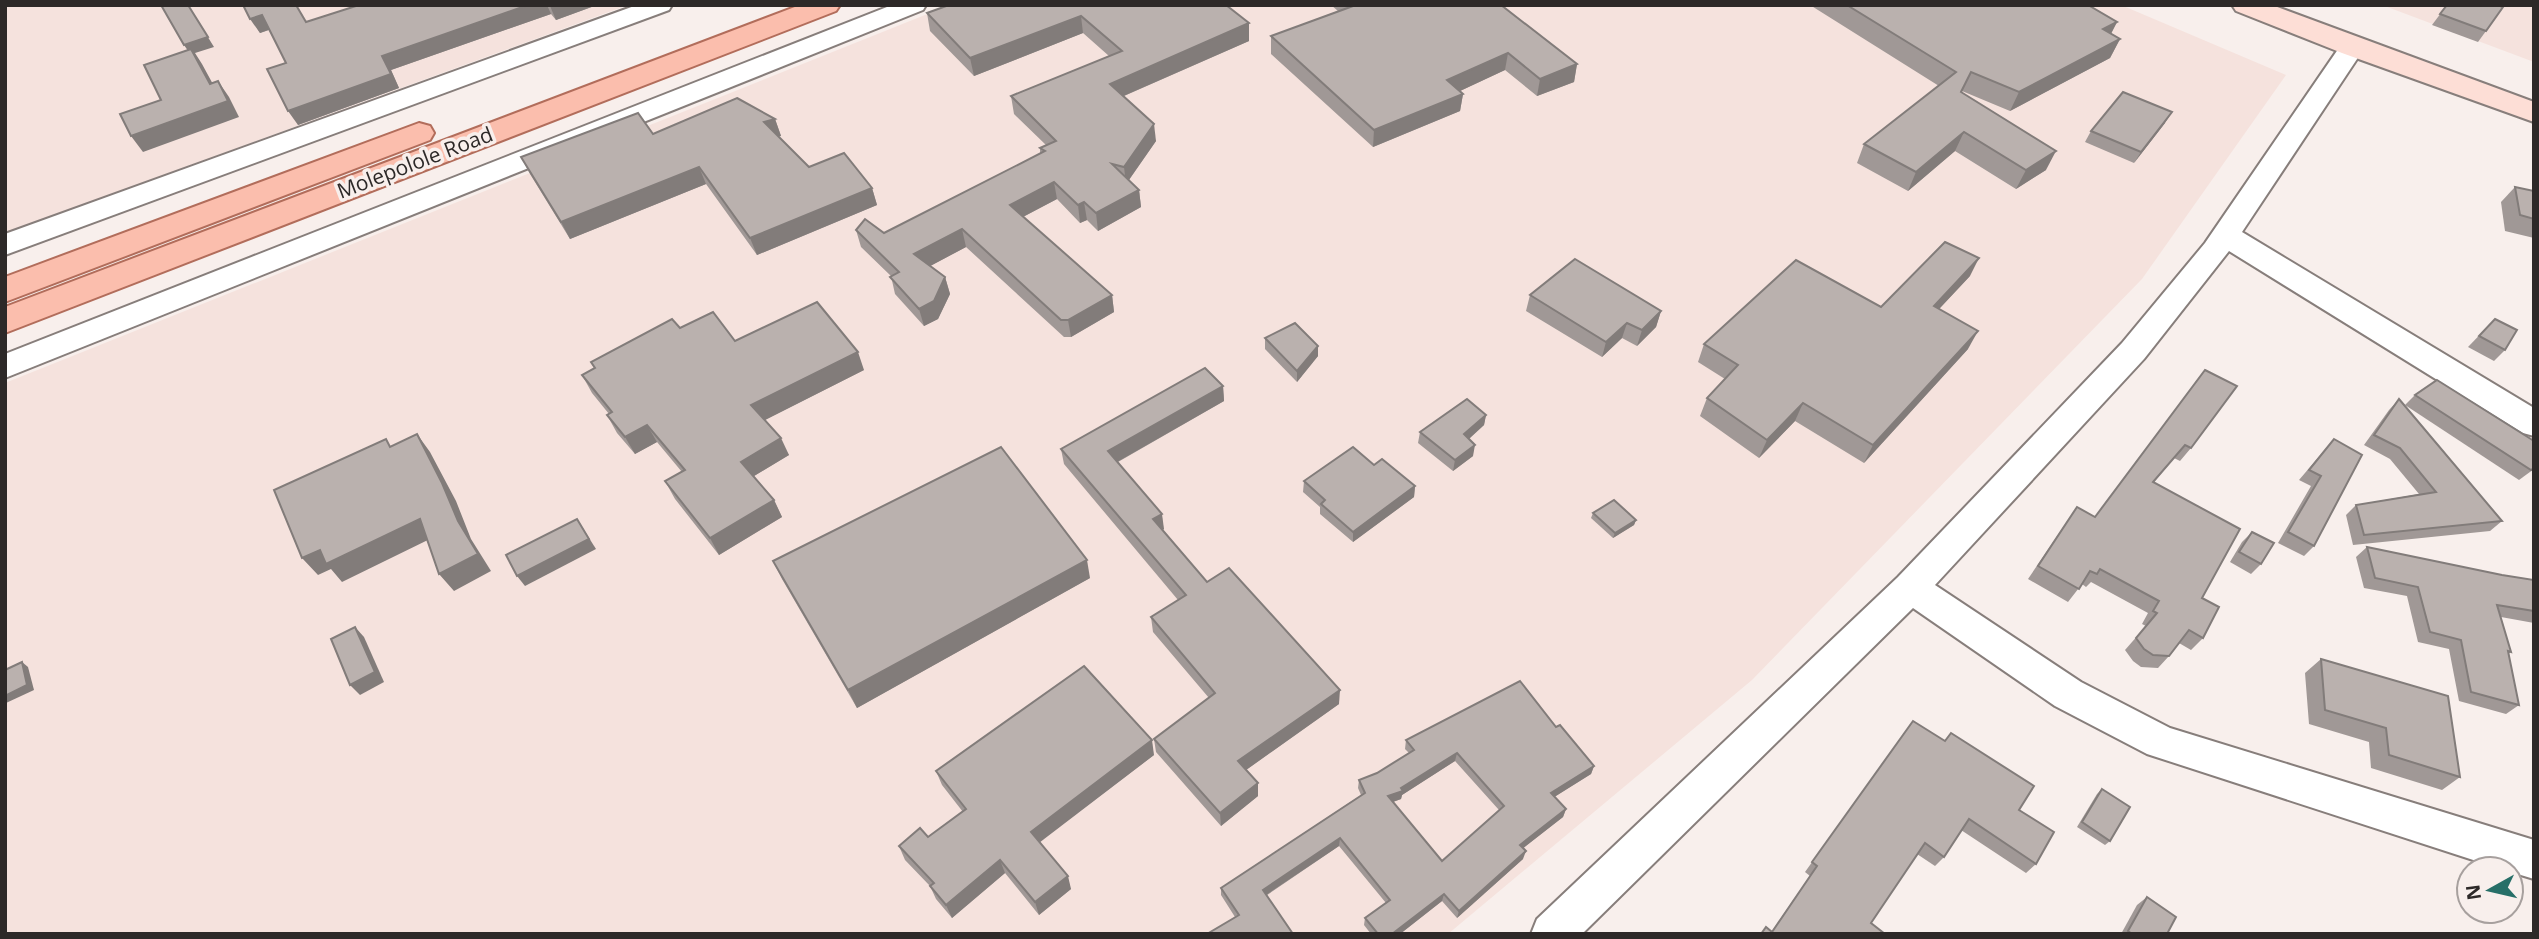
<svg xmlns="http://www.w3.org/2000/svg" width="2539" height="939" font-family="'Open Sans',sans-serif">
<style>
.built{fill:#f5e2dd}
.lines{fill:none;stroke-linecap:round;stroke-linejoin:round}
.minor-casing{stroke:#877e7b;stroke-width:4}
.secondary-casing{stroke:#877e7b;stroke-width:4}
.primary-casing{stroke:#b26d5b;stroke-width:4}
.minor{fill:#fff;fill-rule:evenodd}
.secondary{fill:#fdded6;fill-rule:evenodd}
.primary{fill:#fbbead;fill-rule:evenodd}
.wall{fill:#a09896;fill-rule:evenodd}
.shaded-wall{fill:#827c7a}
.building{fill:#bab1ae;stroke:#827c7a;stroke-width:2;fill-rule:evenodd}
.labels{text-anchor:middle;stroke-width:7;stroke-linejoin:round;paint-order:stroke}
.street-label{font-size:21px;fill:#2d2928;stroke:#f8efec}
</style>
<rect width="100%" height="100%" fill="#f8efec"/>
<g class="built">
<polygon points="5,5 628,5 5,233"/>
<polygon points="950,5 2121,5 2286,75 2142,279 1752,680 1448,934 5,934 5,383"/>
<polygon points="2382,5 2534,5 2534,62"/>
</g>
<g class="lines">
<defs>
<g id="minor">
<polygon points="637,5 672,5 669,10 5,255 5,234"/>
<polygon points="892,5 926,5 923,10 5,378 5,354"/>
<polygon points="2352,39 2361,42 2365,47 2242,232 2534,408 2534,436 2523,433 2229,251 2144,359 1935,585 2081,682 2170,728 2534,840 2534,879 2511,872 2511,869 2501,869 2147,754 2055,706 1913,608 1582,934 1531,934 1537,919 1898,577 2122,343 2205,243 2343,42"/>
</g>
<polygon id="secondary" points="2232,5 2272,5 2534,102 2534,122 2342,53 2236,11"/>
<g id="primary">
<polygon points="800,5 840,5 836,11 5,333 5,307"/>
<polygon points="419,123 430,126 434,133 430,140 5,302 5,277"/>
</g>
</defs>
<use href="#minor" class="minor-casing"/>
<use href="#secondary" class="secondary-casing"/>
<use href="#primary" class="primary-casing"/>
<use href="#minor" class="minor"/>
<use href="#secondary" class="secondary"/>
<use href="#primary" class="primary"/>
</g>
<g class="wall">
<polygon points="243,5 306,22 359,5 597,5 556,20 551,14 391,70 399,88 298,125 286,63 269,30 260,33"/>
<polygon points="1226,5 1249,41 1124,96 1156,141 1129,180 1139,190 1141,207 1098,231 1087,220 1080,223 1057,199 1023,217 1112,295 1114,312 1071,337 1064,337 966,247 930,266 945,277 950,294 938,319 924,326 895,294 891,276 861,247 856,230 884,233 1040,154 1040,148 1046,145 1014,114 1011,96 1109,56 1083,33 974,76 930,31 927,13"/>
<polygon points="1331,5 1501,5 1577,64 1574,82 1537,96 1505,70 1460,91 1463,94 1460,111 1373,147 1271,54 1271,36 1338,11"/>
<polygon points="1810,5 2088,5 2117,22 2111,34 2120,39 2110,58 2010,111 1962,91 1962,92 2046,170 2016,189 1955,151 1908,191 1857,163 1864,144 1939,86"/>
<polygon points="2447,5 2486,31 2478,42 2432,25"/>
<polygon points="775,119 781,136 778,136 809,167 872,188 877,205 757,255 706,184 570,239 530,174 521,157 653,134"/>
<polygon points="2165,123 2134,163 2085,142 2091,131"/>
<polygon points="2515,187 2534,191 2534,238 2505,231 2501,202"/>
<polygon points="1970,276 1939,309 1968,349 1864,463 1795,421 1759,458 1700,416 1707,398 1725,379 1698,362 1704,344 1881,307"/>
<polygon points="1530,295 1661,311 1656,327 1637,346 1622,338 1602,357 1526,311"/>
<polygon points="2495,319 2505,350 2494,361 2468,347"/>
<polygon points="680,328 864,370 765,420 789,455 754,476 774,500 782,517 719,555 675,499 665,481 682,472 657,442 635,454 617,433 607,415 609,414 592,393 582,375 594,368 591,362"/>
<polygon points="1265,338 1318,346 1318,356 1297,382 1265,349"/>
<polygon points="2205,370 2191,448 2180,461 2174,458 2154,482 2203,638 2191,650 2179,643 2169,656 2158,668 2141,667 2133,661 2125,650 2146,626 2142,624 2148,613 2091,582 2086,587 2082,584 2068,602 2028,579 2077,507 2095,517"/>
<polygon points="1223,386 1224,401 1118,462 1164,529 1163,530 1207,582 1339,704 1246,770 1258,796 1221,826 1156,752 1154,739 1209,698 1153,632 1151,617 1178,600 1064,464 1061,449"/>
<polygon points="2415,395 2534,441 2534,469 2519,480 2405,405"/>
<polygon points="2399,399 2502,521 2490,531 2353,545 2346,515 2356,505 2419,494 2390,459 2364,445 2389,410"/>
<polygon points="1486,415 1484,425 1469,439 1473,456 1453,471 1418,443 1420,432"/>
<polygon points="2334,439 2314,546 2304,556 2278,543 2311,486 2299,480"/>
<polygon points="1374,465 1415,486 1414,497 1353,542 1320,514 1320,507 1303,492 1304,481"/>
<polygon points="1593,513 1636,520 1634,525 1613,538 1591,518"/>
<polygon points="2252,532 2261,564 2251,574 2230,562 2242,542"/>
<polygon points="2367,547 2502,575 2534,580 2534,623 2501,617 2511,652 2508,654 2519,705 2506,714 2459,701 2449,649 2418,642 2407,596 2364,588 2356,557"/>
<polygon points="773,561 1090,578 857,708 782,579"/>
<polygon points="2321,659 2460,777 2442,790 2371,768 2369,742 2309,724 2305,673"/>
<polygon points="1913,721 1944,741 1951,733 2019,810 2036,864 2026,873 1961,830 1944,857 1935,866 1917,854 1871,923 1885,934 1761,934 1766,927 1772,931 1810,876 1805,872"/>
<path d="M1556,727l38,39 -3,8 -37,23 12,12 -3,8 -40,31v11l-66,59 -15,-17 -42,33h-29l-7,-9 1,-7 21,-15 -47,-57 -104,71 -14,-22v-7l140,-93 -3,-7 1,-8 18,-7 32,-20 -4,-4 1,-9zM1455,761l44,49 -57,51 -49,-59 8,-3 1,-4z"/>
<polygon points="1154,755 1039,842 1071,889 1039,915 1005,873 952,918 936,899 930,886 905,860 899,846 928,837 963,812 942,785 936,771"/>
<polygon points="2102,789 2110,841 2105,845 2077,827 2097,794"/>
<polygon points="2147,897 2167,934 2121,934 2137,905"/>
</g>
<g class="shaded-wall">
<polygon points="188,5 214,47 195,53 202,64 221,99 184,45"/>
<polygon points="528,5 547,5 551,14 391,70 399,88 298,125 288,111 382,56"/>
<polygon points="551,5 597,5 556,20 550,6"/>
<polygon points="262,15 271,29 260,33 250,19"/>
<polygon points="1081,16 1083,33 974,76 970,58"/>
<polygon points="2117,22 2107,41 2103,29"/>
<polygon points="1249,23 1249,41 1112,101 1110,84"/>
<polygon points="2120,39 2110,58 2010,111 2019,92"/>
<polygon points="1508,53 1505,70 1445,98 1447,80"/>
<polygon points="1577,64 1574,82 1537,96 1540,79"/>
<polygon points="218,81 229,97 239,117 143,152 131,136"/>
<polygon points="1463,94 1460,111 1373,147 1374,130"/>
<polygon points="2172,112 2165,123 2134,163 2141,152"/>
<polygon points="775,119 781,136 769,139 764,122"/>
<polygon points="1154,124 1156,141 1126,184 1124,167"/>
<polygon points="1964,132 1955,151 1908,191 1916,172"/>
<polygon points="2056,151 2046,170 2016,189 2026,170"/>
<polygon points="699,167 706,184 570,239 561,222"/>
<polygon points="1054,182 1057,199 1013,222 1010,205"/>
<polygon points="872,188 877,205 757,255 750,238"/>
<polygon points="1139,190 1141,207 1098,231 1096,213"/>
<polygon points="1084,202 1087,220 1080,223 1078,205"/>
<polygon points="962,229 966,247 919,272 914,254"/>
<polygon points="1979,258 1970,276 1925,324 1934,306"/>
<polygon points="945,277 950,294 938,319 924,326 919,309"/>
<polygon points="1112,295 1114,312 1071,337 1068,320"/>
<polygon points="1661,311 1656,327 1637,346 1642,330"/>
<polygon points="1627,323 1622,338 1602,357 1606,342"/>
<polygon points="1978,331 1968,349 1864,463 1873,445"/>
<polygon points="1318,346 1318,356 1297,382 1297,371"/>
<polygon points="858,352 864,370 759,423 751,405"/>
<polygon points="1223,386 1224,401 1110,466 1108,451"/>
<polygon points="1803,403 1795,421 1759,458 1767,440"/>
<polygon points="1486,415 1484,425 1462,445 1464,434"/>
<polygon points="647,425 657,442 635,454 625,437"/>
<polygon points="417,434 430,452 456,501 471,539 491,571 454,591 439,574 458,521"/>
<polygon points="781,438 789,455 749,479 741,462"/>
<polygon points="1475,445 1473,456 1453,471 1455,460"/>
<polygon points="1415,486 1414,497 1353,542 1353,532"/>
<polygon points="774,500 782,517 719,555 710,538"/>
<polygon points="1162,514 1164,529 1155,534 1153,519"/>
<polygon points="420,519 434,537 342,582 331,569 318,575 302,558 320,550"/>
<polygon points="577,519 596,549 525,586 517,576"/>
<polygon points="1636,520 1634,525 1613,538 1615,533"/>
<polygon points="1087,560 1090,578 857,708 848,690"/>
<polygon points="355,627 364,637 384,682 360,695 350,685"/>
<polygon points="22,662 28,667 34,690 6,703 5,696"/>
<polygon points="1340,690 1339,704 1239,775 1238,761"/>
<polygon points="1152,740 1154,755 1035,846 1031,832"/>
<polygon points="1457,753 1455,761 1402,795 1401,799 1387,804 1388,796"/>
<polygon points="1594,766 1591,774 1548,801 1551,793"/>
<polygon points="1258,783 1258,796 1221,826 1220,813"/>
<polygon points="1566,809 1563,817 1517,853 1520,845"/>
<polygon points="1340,838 1339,846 1263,897 1263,890"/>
<polygon points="1526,851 1523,859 1457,918 1459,911"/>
<polygon points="1000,860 1005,873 952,918 946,905"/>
<polygon points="1068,876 1071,889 1039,915 1035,902"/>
<polygon points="1444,894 1442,901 1400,934 1392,934"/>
</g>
<g class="building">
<polygon points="161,5 188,5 208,37 184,45"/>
<polygon points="243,5 296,5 306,22 359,5 528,5 382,56 391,74 288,111 267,69 286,63 262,15 250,19"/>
<polygon points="949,5 1226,5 1249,23 1110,84 1154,124 1124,167 1112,164 1139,190 1096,213 1084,202 1078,205 1054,182 1010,205 1112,295 1068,320 1061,320 962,229 914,254 945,277 934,301 919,309 890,277 899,272 856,230 865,219 884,233 1045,151 1040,148 1056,141 1011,96 1122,51 1081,16 970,58 927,13"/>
<polygon points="1352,5 1501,5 1577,64 1540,79 1508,53 1447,80 1463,94 1374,130 1271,36 1353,6"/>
<polygon points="1847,5 2088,5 2117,22 2103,29 2120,39 2019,92 1971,72 1961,92 2056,151 2026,170 1964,132 1916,172 1864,144 1956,72"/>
<polygon points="2447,5 2497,5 2503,7 2486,31 2440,14"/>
<polygon points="191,49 210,84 218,81 228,101 131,136 120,114 161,100 144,65"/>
<polygon points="2123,92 2172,112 2141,152 2091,131"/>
<polygon points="737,98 775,119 764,122 809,167 844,153 872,188 750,238 699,167 561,222 521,157 638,113 653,134"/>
<polygon points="2515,187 2534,191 2534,219 2520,215"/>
<polygon points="1945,242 1979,258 1934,306 1978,331 1873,445 1803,403 1767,440 1707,398 1738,365 1704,344 1796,260 1881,307"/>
<polygon points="1575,259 1661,311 1642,330 1627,323 1606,342 1530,295"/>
<polygon points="817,302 858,352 751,405 781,438 741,462 774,500 710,538 665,481 685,470 647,425 625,437 607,415 612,412 582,375 595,368 591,362 672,319 680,328 713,312 735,341"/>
<polygon points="2495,319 2517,330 2505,350 2479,336"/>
<polygon points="1295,323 1318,346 1297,371 1265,338"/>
<polygon points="1205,368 1223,386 1108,451 1162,514 1153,519 1207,582 1229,568 1340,690 1238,761 1258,783 1220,813 1154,739 1215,693 1151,617 1186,595 1061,449"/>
<polygon points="2205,370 2237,386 2191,448 2185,445 2153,482 2240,529 2202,598 2219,607 2203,638 2189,630 2169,656 2153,655 2144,649 2136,638 2157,613 2153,611 2159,601 2100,569 2097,574 2090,571 2079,589 2038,566 2077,507 2095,517"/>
<polygon points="2437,380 2534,441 2534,468 2531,470 2415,395"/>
<polygon points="1467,399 1486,415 1464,434 1475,445 1455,460 1420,432"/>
<polygon points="2399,399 2502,521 2364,535 2356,505 2436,492 2400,448 2374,435"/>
<polygon points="417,434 442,483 458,521 478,554 439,574 420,519 326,564 320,550 302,558 274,490 386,439 390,447"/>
<polygon points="2334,439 2362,455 2314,546 2288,532 2321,476 2309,470"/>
<polygon points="1001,447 1087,560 848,690 773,561"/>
<polygon points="1353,447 1374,465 1382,459 1415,486 1353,532 1321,504 1325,500 1304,481"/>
<polygon points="1614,500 1636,520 1615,533 1593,513"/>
<polygon points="577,519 589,539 517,576 506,555"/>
<polygon points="2252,532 2274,543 2261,564 2239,552"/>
<polygon points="2367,547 2502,575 2534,580 2534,611 2497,605 2511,652 2508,651 2519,705 2471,692 2461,640 2430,632 2418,587 2375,578"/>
<polygon points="355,627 375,672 350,685 331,639"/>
<polygon points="2321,659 2448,696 2460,777 2389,755 2386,728 2325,710"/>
<polygon points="22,662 27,685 5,696 5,670"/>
<polygon points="1084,666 1152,740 1031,832 1068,876 1035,902 1000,860 946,905 930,886 934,883 899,846 920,828 928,837 966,809 936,771"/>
<path d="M1520,681l36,46 4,-2 34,41 -43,27 15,16 -46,36 6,6 -67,60 -15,-17 -52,40h-14l-13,-16 25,-18 -50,-62 -77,52 30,44h-86l32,-19 -18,-27 144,-95 -6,-13 18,-7 37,-23 -8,-10zM1457,753l47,53 -62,55 -54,-65 15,-5 -2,-3z"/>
<polygon points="1913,721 1945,741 1951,733 2034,786 2019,810 2054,832 2036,864 1969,819 1944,857 1925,843 1871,923 1885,934 1761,934 1766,927 1772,932 1817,866 1812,862"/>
<polygon points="2102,789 2130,807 2110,841 2082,822"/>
<polygon points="2147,897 2176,917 2167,934 2132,934 2128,931"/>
</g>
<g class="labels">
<g class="street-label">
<text transform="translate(415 163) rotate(-21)" y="7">Molepolole Road</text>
</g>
</g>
<rect width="2539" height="939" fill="none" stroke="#2d2928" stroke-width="14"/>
<g transform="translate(2490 890) rotate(262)"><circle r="33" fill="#f8efec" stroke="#a7a09e" stroke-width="2"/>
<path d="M0-5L12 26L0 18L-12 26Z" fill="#276f68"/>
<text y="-10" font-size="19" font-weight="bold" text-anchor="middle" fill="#2d2928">N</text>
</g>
</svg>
